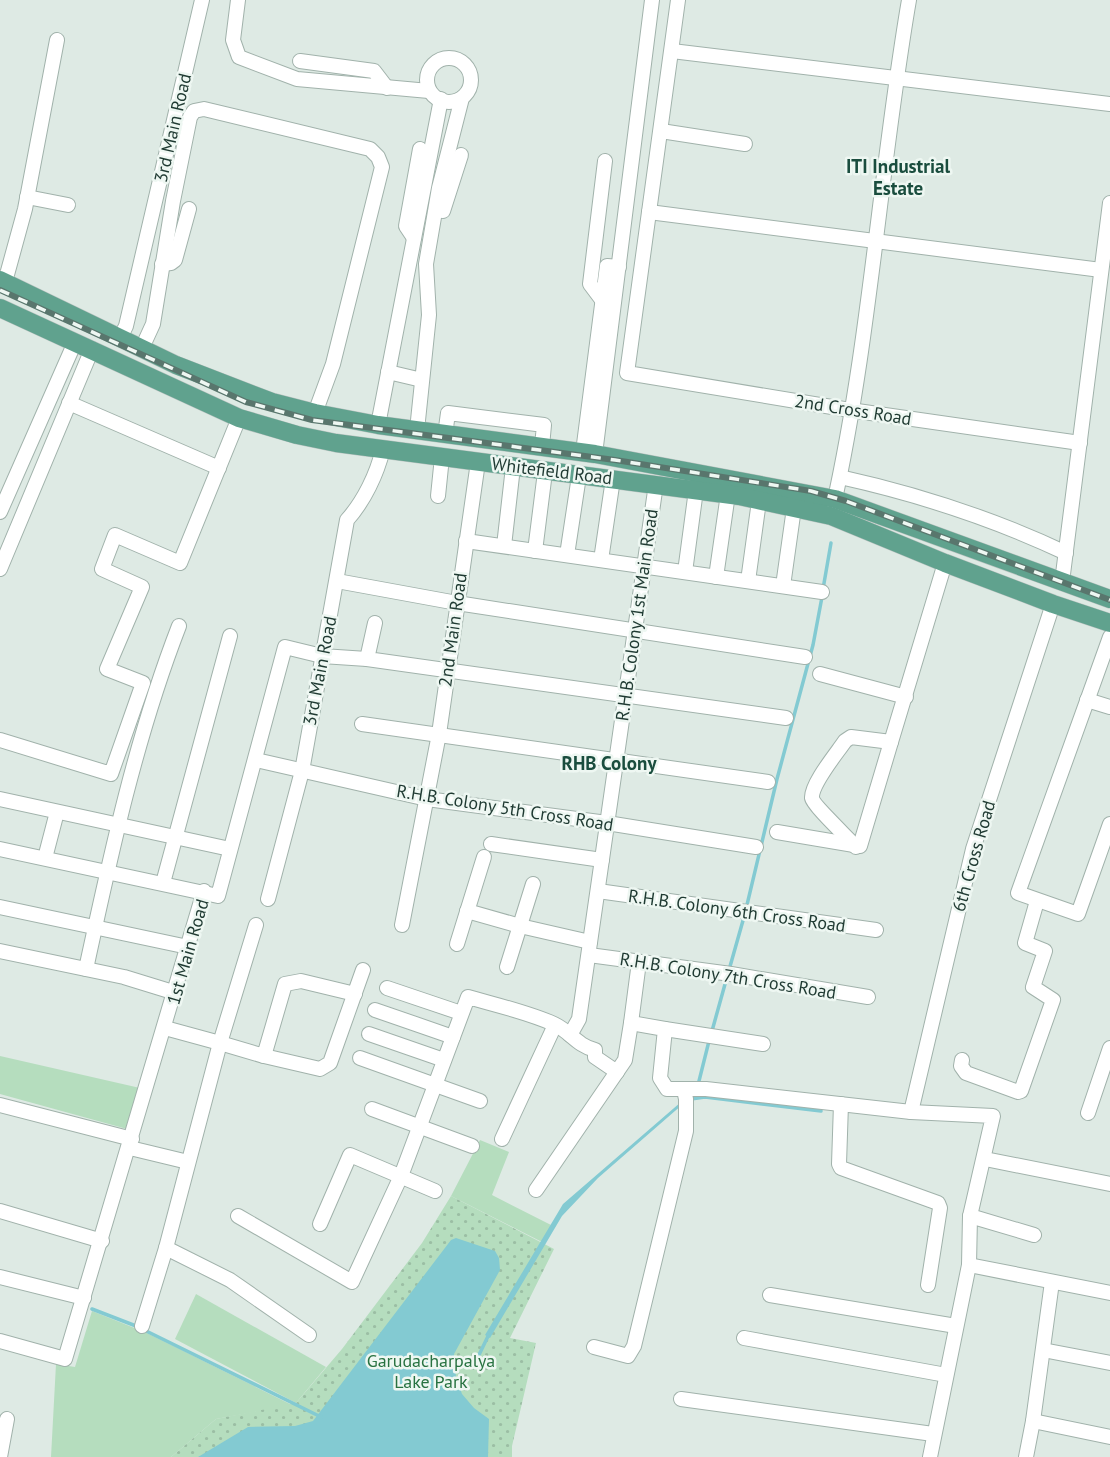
<svg xmlns="http://www.w3.org/2000/svg" width="1110" height="1457" font-family="'PT Sans',sans-serif">
<style>
.grass{fill:#b5ddbe}
.park{fill:url(#park-dots)}
.water{fill:#83cad2}
.lines{fill:none;stroke-linecap:round;stroke-linejoin:round}
.stream{stroke:#83cad2;stroke-width:3.5}
.minor-casing{stroke:#a1b2ab;stroke-width:16}
.major-casing{stroke:#bcc4c2;stroke-width:19}
.minor{stroke:#fff;stroke-width:14}
.major{stroke:#60a28e;stroke-width:18}
.rail-casing{stroke:#59766d;stroke-width:6}
.rail{stroke:#eef7f2;stroke-width:3.5;stroke-dasharray:10;stroke-linecap:butt}
.labels{text-anchor:middle;stroke-width:5;stroke-linejoin:round;paint-order:stroke}
.street-label{font-size:18px;fill:#1f3a32;stroke:#eef7f2}
.park-label{font-size:18px;fill:#287241;stroke:#eef7f2}
.neighbourhood-label{font-size:19px;font-weight:bold;fill:#1a4d3e;stroke:#eef7f2}
</style>
<defs>
<pattern id="park-dots" width="8" height="8" patternUnits="userSpaceOnUse" patternTransform="scale(1.75)"><rect width="8" height="8" fill="#b5ddbe"/><path d="M2 2h.1M6 6h.1" fill="none" stroke="#9bbea4" stroke-width="1.8" stroke-linecap="round"/></pattern>
</defs>
<rect width="100%" height="100%" fill="#deeae4"/>
<g class="grass">
<polygon points="0,1056 140,1088 127,1129 0,1094"/>
<polygon points="480,1140 509,1152 492,1195 551,1225 542,1242 451,1196"/>
<polygon points="196,1294 326,1367 296,1403 175,1339"/>
<polygon points="92,1311 147,1333 292,1405 216,1419 171,1457 51,1457 56,1364 75,1367"/>
</g>
<polygon class="park" points="451,1196 554,1249 510,1338 536,1343 512,1446 512,1457 171,1457 216,1419 296,1403 342,1349 422,1243"/>
<g class="water">
<polygon points="681,1102 683,1104 598,1178 562,1216 490,1338 485,1335 563,1204"/>
<polygon points="456,1238 495,1251 499,1258 500,1270 454,1354 456,1377 462,1394 474,1408 489,1419 488,1457 198,1457 248,1427 295,1426 313,1421 451,1240"/>
</g>
<g class="lines">
<g class="stream">
<polyline points="823,589 831,543"/>
<polyline points="746,909 777,779 813,645 822,597"/>
<polyline points="729,970 744,917"/>
<polyline points="712,1031 727,977"/>
<polyline points="698,1085 709,1041"/>
<polyline points="691,1099 705,1097 821,1111"/>
<polyline points="92,1309 136,1326 321,1417"/>
<polyline points="453,1369 478,1357 490,1332"/>
</g>
<defs>
<g id="minor">
<polyline points="238,0 233,40 239,57 297,79 429,91"/>
<polyline points="678,0 627,373 850,410 1080,443"/>
<polyline points="672,51 1110,104"/>
<circle cx="449" cy="80" r="22"/>
<polyline points="300,61 374,71 387,88"/>
<polyline points="661,131 745,144"/>
<polyline points="27,197 68,205"/>
<polyline points="443,211 461,155"/>
<polyline points="649,212 1101,270"/>
<polyline points="414,238 406,226 420,149"/>
<polyline points="162,264 171,263 175,260 189,209"/>
<polyline points="5,282 25,209 57,40"/>
<polyline points="602,300 590,284 605,161"/>
<polyline points="121,336 126,326 202,0"/>
<polyline points="142,348 153,324 173,201 190,117 194,111 204,109 370,149 378,157 382,167 333,364 315,413"/>
<polyline points="388,372 422,380"/>
<polyline points="69,403 219,468"/>
<polyline points="378,425 441,99"/>
<polyline points="417,430 429,315 426,264 439,188 462,98"/>
<polyline points="445,435 448,413 544,425 542,446"/>
<polyline points="583,452 607,266 619,267"/>
<polyline points="595,454 652,0"/>
<path d="M840,477c77,17 154,42 226,76"/>
<polyline points="438,496 442,457"/>
<path d="M833,508c37,-166 47,-340 76,-508"/>
<polyline points="0,512 75,342"/>
<polyline points="466,541 822,592"/>
<polyline points="504,546 513,467"/>
<polyline points="535,551 545,472"/>
<polyline points="567,555 579,476"/>
<polyline points="601,560 613,479"/>
<polyline points="0,569 92,349"/>
<polyline points="685,572 696,490"/>
<polyline points="716,577 728,494"/>
<polyline points="337,581 457,603 805,657"/>
<polyline points="748,581 759,501"/>
<polyline points="1062,582 1110,203"/>
<polyline points="783,586 794,508"/>
<polyline points="375,623 367,659 786,718"/>
<polyline points="1110,637 1018,893 1078,914 1110,824"/>
<polyline points="820,674 906,697"/>
<polyline points="1087,700 1110,707"/>
<polyline points="362,724 768,782"/>
<polyline points="0,740 111,774 143,683 107,669 142,587 102,569 115,535 180,563 239,418"/>
<polyline points="256,760 427,799 607,823 756,847"/>
<polyline points="0,799 230,849"/>
<polyline points="777,832 860,846 891,742"/>
<polyline points="491,844 602,860"/>
<path d="M856,847c-8,-9 -43,-42 -44,-49 -1,-14 25,-45 33,-57l6,-4 40,5 54,-179"/>
<polyline points="0,849 218,896 285,647 322,656 367,659"/>
<polyline points="45,858 57,812"/>
<polyline points="163,883 230,636"/>
<polyline points="598,891 876,930"/>
<path d="M268,899l34,-128 45,-251c17,-19 30,-46 36,-71"/>
<polyline points="0,907 188,947"/>
<polyline points="467,911 520,926 590,942"/>
<polyline points="256,925 220,1043 264,1056 285,984 301,981 355,994"/>
<polyline points="402,925 439,734 478,462"/>
<polyline points="457,944 484,857"/>
<polyline points="0,951 124,977 176,993"/>
<polyline points="589,955 731,974 868,997"/>
<polyline points="639,962 631,1023 665,1029 660,1078 667,1089 706,1089 911,1112 993,1116 970,1216 969,1265 930,1457"/>
<polyline points="507,967 533,884"/>
<path d="M86,969c25,-116 50,-232 93,-343"/>
<polyline points="387,988 461,1013"/>
<polyline points="375,1010 453,1037"/>
<polyline points="665,1029 763,1044"/>
<polyline points="369,1034 444,1060"/>
<polyline points="570,1035 579,1019 656,484"/>
<polyline points="264,1056 320,1069 330,1063 363,970"/>
<polyline points="360,1058 480,1101"/>
<polyline points="962,1060 961,1066 966,1073 1018,1092 1021,1091 1053,1000 1033,987 1045,951 1025,943 1037,901"/>
<polyline points="841,1104 839,1164 841,1168 938,1203 940,1208 928,1285"/>
<polyline points="0,1105 132,1139"/>
<polyline points="372,1109 472,1146"/>
<polyline points="911,1112 973,849 1053,604"/>
<polyline points="1088,1113 1110,1048"/>
<polyline points="502,1139 555,1025"/>
<polyline points="130,1148 188,1162"/>
<polyline points="985,1159 1110,1184"/>
<polyline points="536,1190 625,1060 631,1023"/>
<polyline points="0,1211 102,1241"/>
<path d="M238,1216l114,66 49,-106 67,-179c28,8 59,15 86,27 17,8 22,21 41,26v7l22,15"/>
<polyline points="970,1216 1034,1235"/>
<polyline points="320,1224 350,1155 435,1191"/>
<polyline points="166,1248 230,1280 309,1335"/>
<polyline points="969,1265 1110,1293"/>
<polyline points="0,1277 84,1298"/>
<polyline points="770,1295 956,1326"/>
<polyline points="142,1326 166,1248 220,1043 165,1028"/>
<polyline points="744,1338 946,1375"/>
<polyline points="0,1341 65,1359 204,891"/>
<polyline points="594,1347 628,1356 634,1346 686,1131 686,1099 684,1090"/>
<polyline points="1043,1350 1110,1363"/>
<polyline points="681,1399 933,1434"/>
<polyline points="1033,1421 1052,1282"/>
<polyline points="0,1457 7,1419"/>
<polyline points="1026,1457 1033,1421 1110,1437"/>
</g>
<g id="major">
<polyline points="0,280 176,365 272,402 315,413 378,425 595,454 835,499 1110,599"/>
<polyline points="0,308 239,418 297,435 336,443 739,496 831,516 945,563 1053,604 1110,623"/>
</g>
</defs>
<use href="#minor" class="minor-casing"/>
<use href="#major" class="major-casing"/>
<use href="#minor" class="minor"/>
<use href="#major" class="major"/>
<defs>
<polyline id="rail" points="0,290 246,402 312,420 615,460 811,491 846,501 1110,600"/>
</defs>
<use href="#rail" class="rail-casing"/>
<use href="#rail" class="rail"/>
</g>
<g class="labels">
<g class="street-label">
<text transform="translate(173 128) rotate(-77)" y="6">3rd Main Road</text>
<text transform="translate(853 410) rotate(9)" y="6">2nd Cross Road</text>
<text transform="translate(552 471) rotate(7)" y="6">Whitefield Road</text>
<text transform="translate(637 615) rotate(-82)" y="6">R.H.B. Colony 1st Main Road</text>
<text transform="translate(453 630) rotate(-82)" y="6">2nd Main Road</text>
<text transform="translate(320 671) rotate(-79)" y="6">3rd Main Road</text>
<text transform="translate(505 808) rotate(9)" y="6">R.H.B. Colony 5th Cross Road</text>
<text transform="translate(974 856) rotate(-74)" y="6">6th Cross Road</text>
<text transform="translate(737 911) rotate(8)" y="6">R.H.B. Colony 6th Cross Road</text>
<text transform="translate(188 952) rotate(-74)" y="6">1st Main Road</text>
<text transform="translate(728 976) rotate(9)" y="6">R.H.B. Colony 7th Cross Road</text>
</g>
<g class="park-label">
<text x="431" y="1367">Garudacharpalya<tspan x="431" dy="21">Lake Park</tspan></text>
</g>
<g class="neighbourhood-label">
<text x="898" y="173">ITI Industrial<tspan x="898" dy="22">Estate</tspan></text>
<text x="609" y="770">RHB Colony</text>
</g>
</g>
</svg>
